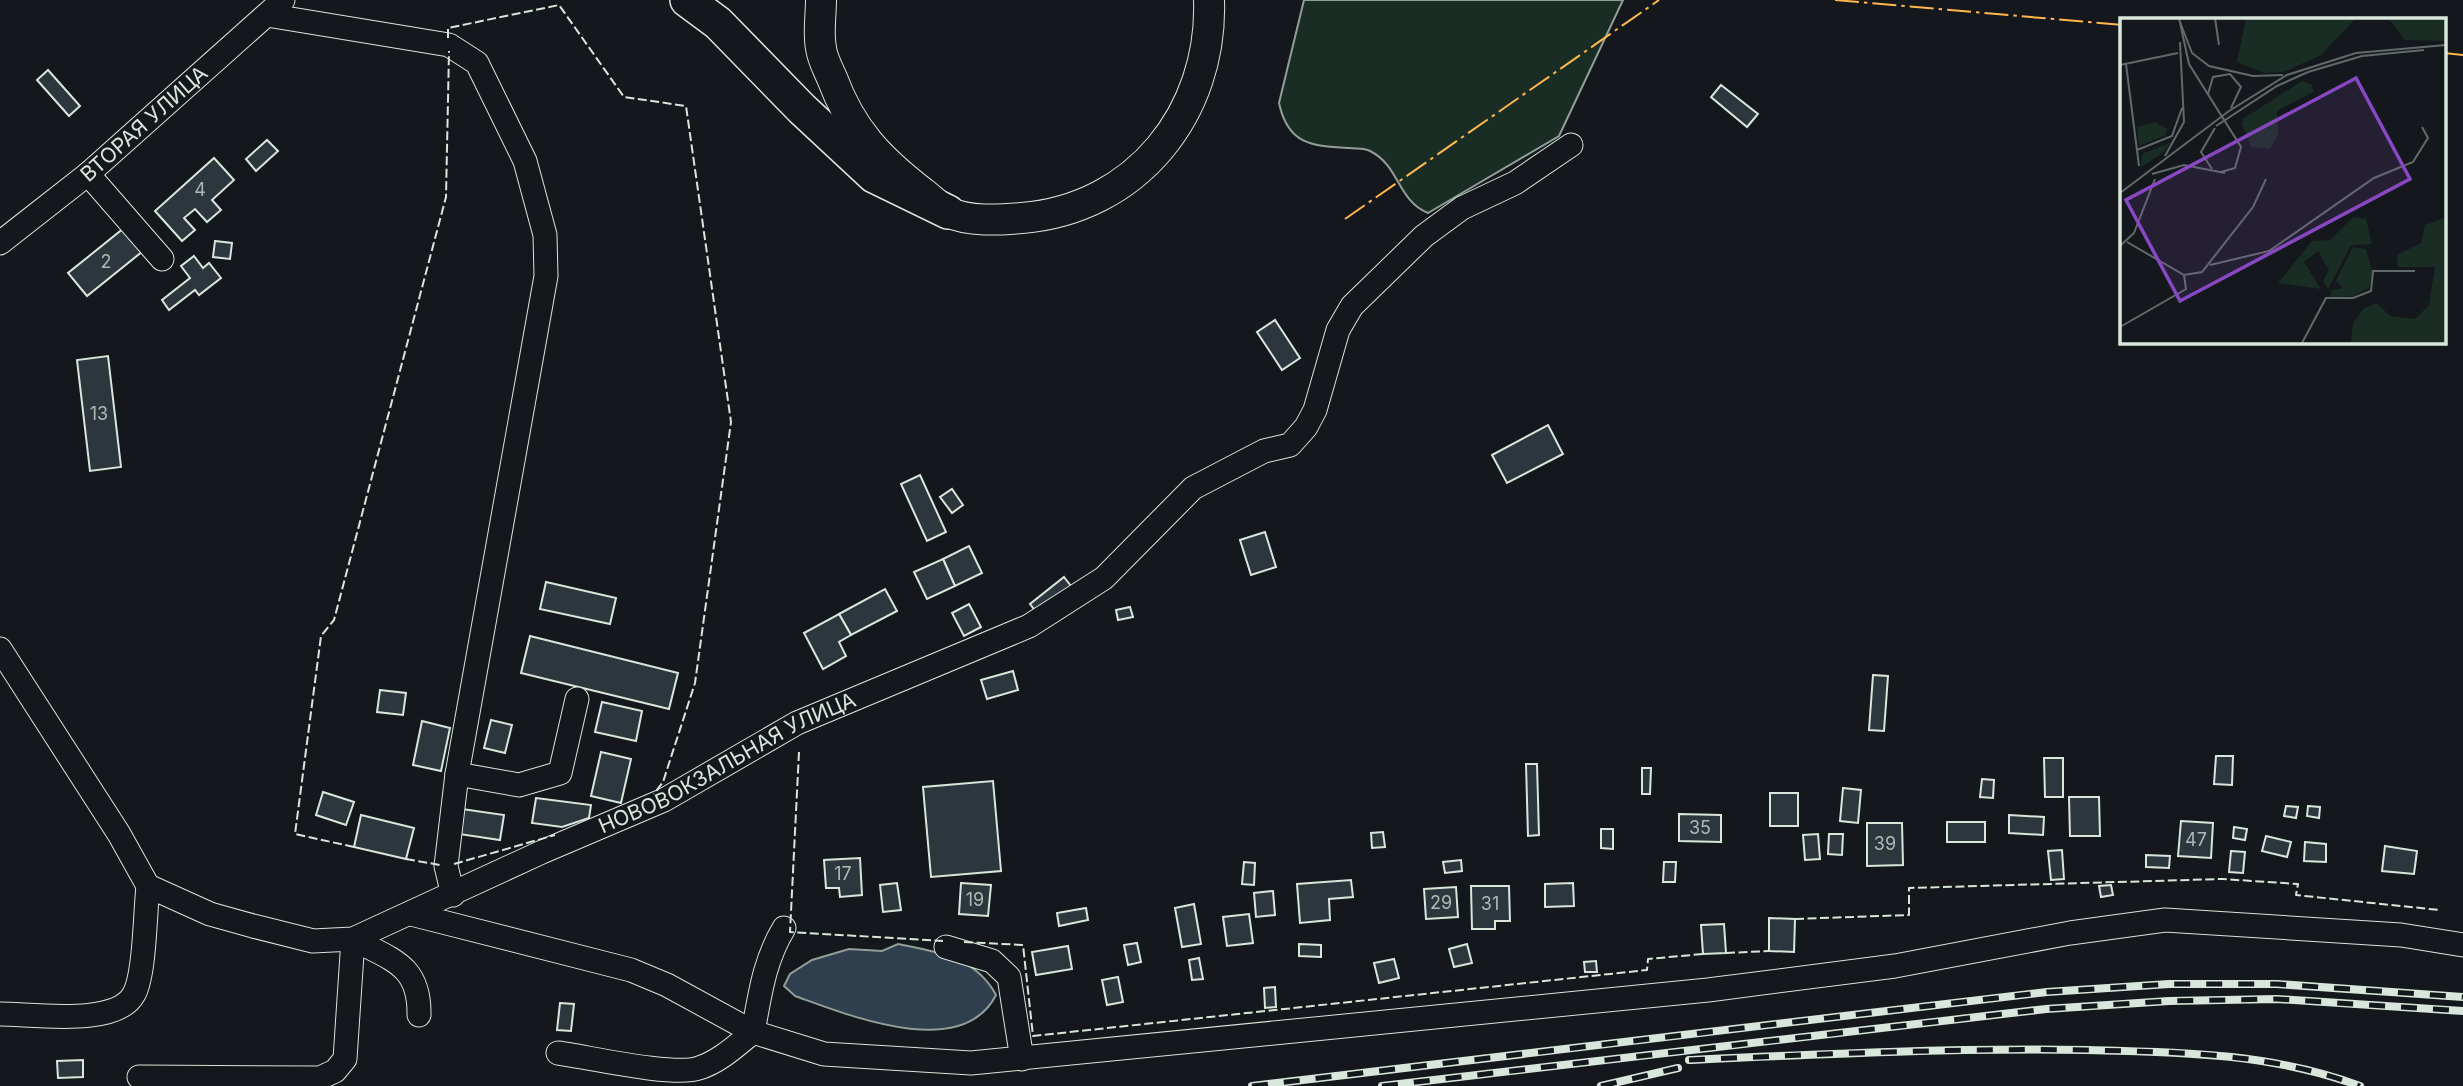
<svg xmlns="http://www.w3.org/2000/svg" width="2463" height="1086" font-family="Inter,sans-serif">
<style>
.green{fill:#1a2d24;stroke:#939e99;stroke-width:2}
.water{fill:#2f3f4d;stroke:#939e99;stroke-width:2}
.building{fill:#2c363c;stroke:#d8e6dc;stroke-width:2}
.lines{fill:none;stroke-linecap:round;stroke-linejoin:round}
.minor-casing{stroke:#d8e6dc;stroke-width:25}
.major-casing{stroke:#d8e6dc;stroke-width:32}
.highway-casing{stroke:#d8e6dc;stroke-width:36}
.minor{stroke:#14181c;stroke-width:23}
.major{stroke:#14181c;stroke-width:30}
.highway{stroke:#14181c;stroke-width:33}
.rail-casing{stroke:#d8e6dc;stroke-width:8}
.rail{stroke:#14181c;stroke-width:5;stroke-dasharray:16;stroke-linecap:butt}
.fence{stroke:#d8e6dc;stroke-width:2;stroke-dasharray:9 3.5;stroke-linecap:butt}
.power{stroke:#ffb74d;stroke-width:2;stroke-dasharray:24 5 3.5 5;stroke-linecap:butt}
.labels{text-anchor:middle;stroke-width:5;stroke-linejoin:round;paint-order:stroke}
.number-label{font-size:18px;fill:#adbab4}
.street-label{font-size:21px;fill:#d8e6dc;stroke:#14181c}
.inset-road{fill:none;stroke:#626a69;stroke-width:2}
.view{fill:#8948c3;fill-opacity:0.15;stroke:#8948c3;stroke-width:3.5}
.inset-edge{fill:none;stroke:#d8e6dc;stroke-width:3.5}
</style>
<rect width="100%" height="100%" fill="#14181c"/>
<path class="green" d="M1304,0h319l-64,136 -131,77c-31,-13 -28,-47 -58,-62 -6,-3 -14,-2 -21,-3 -37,-2 -61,-3 -70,-45z"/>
<path class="water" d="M898,944c39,8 78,13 98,51 -34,67 -148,20 -201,1l-11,-10 6,-12 22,-14 37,-11 33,2z"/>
<g class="building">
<polygon points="48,70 80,106 69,116 37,80"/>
<polygon points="1721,85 1758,114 1747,127 1711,97"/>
<polygon points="267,140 278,151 256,171 246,159"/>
<polygon points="214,158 234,180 212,200 221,210 207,222 195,209 184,218 195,230 182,241 155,211"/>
<polygon points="124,228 143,251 87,296 68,273"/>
<polygon points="215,241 232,243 230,259 213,257"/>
<polygon points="194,256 203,268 209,263 221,278 199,295 195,290 169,310 162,300 190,278 181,266"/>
<polygon points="1275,320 1300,358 1282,370 1257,332"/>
<polygon points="108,356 121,467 90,471 77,360"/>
<polygon points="1548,425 1563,454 1507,483 1492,455"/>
<polygon points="920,475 946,532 927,541 901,484"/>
<polygon points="952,489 963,505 952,513 940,497"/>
<polygon points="1265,532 1276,567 1251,575 1240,540"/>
<polygon points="969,546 982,573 955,586 943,559"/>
<polygon points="943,559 955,586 927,599 914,572"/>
<polygon points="1064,577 1071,586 1037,613 1030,604"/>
<polygon points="546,582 616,598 610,624 540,609"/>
<polygon points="885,589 897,611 851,635 839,614"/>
<polygon points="969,604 981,627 964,636 952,613"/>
<polygon points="1130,607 1133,617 1118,620 1116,610"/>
<polygon points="839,614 851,635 839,642 846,656 823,669 804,633"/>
<polygon points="530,636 678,673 669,709 521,673"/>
<polygon points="1013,671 1018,690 987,699 981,680"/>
<polygon points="1873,675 1888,676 1884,731 1869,730"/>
<polygon points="380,690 406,693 403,715 377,712"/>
<polygon points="602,702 642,711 636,741 595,732"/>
<polygon points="491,720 512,725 505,753 484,748"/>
<polygon points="422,721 450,728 441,771 413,765"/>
<polygon points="601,752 631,759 621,803 591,796"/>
<polygon points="2216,756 2233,756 2232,785 2214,784"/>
<polygon points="2044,758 2063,758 2063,797 2045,797"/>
<polygon points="1526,764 1537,764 1539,835 1528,836"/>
<polygon points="1642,768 1651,768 1650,794 1642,794"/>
<polygon points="1982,779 1994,780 1993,798 1980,797"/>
<polygon points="993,781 1001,871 931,877 923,787"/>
<polygon points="1843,788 1861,790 1858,823 1840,821"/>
<polygon points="323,792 354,802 346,825 316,815"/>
<rect x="1770" y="793" width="28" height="33"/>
<polygon points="2069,797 2099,797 2100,836 2070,836"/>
<polygon points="536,798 591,805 589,818 562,827 532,823"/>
<polygon points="2286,806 2298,807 2296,818 2284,816"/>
<polygon points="2308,806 2320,807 2319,818 2307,816"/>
<polygon points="462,809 504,815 500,840 459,834"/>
<polygon points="1679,814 1721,815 1721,842 1679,841"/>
<polygon points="361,815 414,828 406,859 354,847"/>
<polygon points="2009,815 2044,817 2043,835 2009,833"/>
<polygon points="2181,821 2213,823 2211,858 2178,856"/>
<rect x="1947" y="822" width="38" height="20"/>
<polygon points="1867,823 1902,823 1903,865 1867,866"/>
<polygon points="2234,827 2247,829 2245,840 2233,838"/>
<polygon points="1601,829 1613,829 1613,849 1601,848"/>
<polygon points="1383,832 1385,847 1372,848 1371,833"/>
<polygon points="1818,834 1820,859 1805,860 1803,835"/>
<polygon points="1829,834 1843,834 1842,855 1828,854"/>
<polygon points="2266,836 2291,842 2287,857 2262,851"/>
<polygon points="2305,842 2326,844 2326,862 2304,861"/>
<polygon points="2385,846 2417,851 2414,874 2382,871"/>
<polygon points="2062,850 2064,879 2051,880 2048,851"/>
<polygon points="2231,851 2245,852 2243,873 2229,872"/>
<polygon points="2146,855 2170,856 2169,868 2146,867"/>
<polygon points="860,858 862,895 840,897 839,888 826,888 824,860"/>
<polygon points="1461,860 1462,871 1445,873 1443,862"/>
<polygon points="1244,862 1255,863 1254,885 1242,884"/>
<polygon points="1664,862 1676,862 1675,882 1663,882"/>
<polygon points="1351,880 1353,897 1329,899 1330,920 1300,923 1297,884"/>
<polygon points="897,883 901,910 883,912 880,885"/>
<polygon points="961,883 991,885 988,916 959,914"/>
<polygon points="1573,883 1574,906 1545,907 1545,884"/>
<polygon points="2111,885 2113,895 2101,897 2099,886"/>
<polygon points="1471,886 1509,886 1510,921 1495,921 1495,929 1472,929"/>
<polygon points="1456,887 1458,917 1426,919 1424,889"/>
<polygon points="1273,891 1275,915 1256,917 1254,893"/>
<polygon points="1194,904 1201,944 1182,947 1175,908"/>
<polygon points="1086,908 1088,920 1059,926 1057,913"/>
<polygon points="1249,914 1253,943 1227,946 1223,917"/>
<polygon points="1769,918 1795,919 1794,952 1769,951"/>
<polygon points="1724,924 1726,953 1703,954 1701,925"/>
<polygon points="1137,943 1141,962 1128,965 1124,945"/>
<polygon points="1299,944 1321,945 1321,957 1299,956"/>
<polygon points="1467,944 1472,963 1454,967 1449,949"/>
<polygon points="1068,946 1072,969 1036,975 1032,952"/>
<polygon points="1199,958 1203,979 1192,980 1189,960"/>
<polygon points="1394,959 1399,978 1379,983 1374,963"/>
<polygon points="1596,961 1597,972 1585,972 1584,962"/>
<polygon points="1118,977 1123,1002 1107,1005 1102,980"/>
<polygon points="1275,987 1276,1007 1265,1008 1264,988"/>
<polygon points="560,1003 574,1004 571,1031 557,1030"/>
<polygon points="83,1060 83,1077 58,1078 57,1061"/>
</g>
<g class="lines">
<defs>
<g id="minor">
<polyline points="267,15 449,45 477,63 525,161 545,235 546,276 457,774 446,866 453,895"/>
<polyline points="88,174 162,259"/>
<path id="s1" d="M0,243l88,-69 195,-174"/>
<path id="s2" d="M0,649l119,185 29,52 62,28 43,12 60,15 40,-2 189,-87 122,-52 133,-77 232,-97 75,-48 89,-90 71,-37 26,-6 16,-18 9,-17 23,-80 14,-24 72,-70 38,-28 53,-25 56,-38"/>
<polyline points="457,774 519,785 560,773 577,699"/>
<polyline points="411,914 631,970 667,985 753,1032 824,1054 971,1063 1708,990 1895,966 2070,933 2165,920 2401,935 2463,945"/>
<polyline points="946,947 992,961 1009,977 1022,1059"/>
<path d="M0,1014c33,0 117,13 134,-20 11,-20 11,-82 14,-108"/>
<path d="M558,1053c30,4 116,24 141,15 20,-6 38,-23 54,-36 7,-37 11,-71 31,-104"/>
<path d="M139,1077l181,1 15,-7 10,-12 8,-120c39,21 67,26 66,76"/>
</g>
<path id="major" d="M821,0c0,15 -3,33 0,48 1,10 7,21 11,30 19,52 47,81 91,115 7,5 16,15 25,19 21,10 51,8 74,6 114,-9 191,-105 187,-218"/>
<polyline id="highway" points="687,0 718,23 802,109 874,176 948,212"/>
</defs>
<use href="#minor" class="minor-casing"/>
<use href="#major" class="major-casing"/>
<use href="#highway" class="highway-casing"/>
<use href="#minor" class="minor"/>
<use href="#major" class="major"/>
<use href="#highway" class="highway"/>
<defs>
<g id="rail">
<path d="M1689,1060c133,-6 265,-12 398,-10 94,2 184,3 273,36"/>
<polyline points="1252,1086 2047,992 2169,984 2277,984 2463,997"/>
<polyline points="1382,1086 2046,1009 2169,1001 2277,999 2463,1011"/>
<polyline points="1601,1086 1678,1068"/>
</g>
</defs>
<use href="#rail" class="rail-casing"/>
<use href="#rail" class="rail"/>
<g class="fence">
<polyline points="448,38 448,28 559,5 624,97 686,106 731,422 695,683 663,782 654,794"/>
<polyline points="799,752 790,932 943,941"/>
<polyline points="354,847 295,834 321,636 334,620 446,197 449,51"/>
<polyline points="406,859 440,865"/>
<polyline points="454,864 555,835"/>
<polyline points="1795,919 1909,915 1909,888 2222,879 2298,884 2296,895 2439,910"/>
<polyline points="964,942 1023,945 1033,1036 1647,970 1648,959 1703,954"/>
<polyline points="1726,953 1769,951"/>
</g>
<g class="power">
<polyline points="1835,0 2122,25"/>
<polyline points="2444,53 2463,55"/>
<polyline points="1345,219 1659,0"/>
</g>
</g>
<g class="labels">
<g class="number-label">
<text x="200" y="196">4</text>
<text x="106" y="268">2</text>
<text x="99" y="420">13</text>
<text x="1700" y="834">35</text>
<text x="2196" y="846">47</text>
<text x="1885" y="850">39</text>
<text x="843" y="880">17</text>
<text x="975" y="906">19</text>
<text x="1441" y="909">29</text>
<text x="1490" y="910">31</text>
</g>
<g class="street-label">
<text dy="7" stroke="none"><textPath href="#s1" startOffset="187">ВТОРАЯ УЛИЦА</textPath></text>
<text dy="7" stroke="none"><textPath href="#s2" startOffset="908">НОВОВОКЗАЛЬНАЯ УЛИЦА</textPath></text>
</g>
</g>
<g transform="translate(2120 18)">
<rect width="326" height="326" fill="#14181c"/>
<path d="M126,0h110l-35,37 -37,17 -19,1 -28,-11zM268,0h57v23l-40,-1zM182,63l10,4 1,7 -36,19 1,24 -8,14 -19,-2 -9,-23 2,-6zM36,104l11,7 -1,6 -27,11 -2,-19zM51,124l-7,10 -23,15 1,-13zM233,199l13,2 6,25 -21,1 -23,44 -5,-8 6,-11 -11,-19 -14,11 17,27 -43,-6 34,-42 18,-1zM325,200v125h-94l2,-20 10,-14 14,-6 13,13 25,3 14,-14 6,-38h-37l-1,-12 24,-12 4,-18zM233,229l13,2 6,22 -3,17 -16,8 -23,1 2,-7 11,-2 -7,-7z" fill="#1a2d24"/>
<path class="inset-road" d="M59,0l10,46 52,83 -6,21 -14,4M95,0l4,27M60,4l12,31 17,13 44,10 30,-1M6,46l13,102M0,47l58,-12M88,76l5,-17 17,-3 11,13 -10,21M96,108l61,-40 31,-14 54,-16 62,-6M17,132l35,-14 10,-28M45,138l19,-34 -4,-80M92,151l-11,-17 14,-24M32,156l32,-9 41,8M0,175l109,-82 58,-36 69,-22 90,-8M7,224l57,33 18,-3 51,-65 13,-28M0,228l14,-13 21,-54M90,247l59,-14 105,-73 39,-16 15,-24 -6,-11M0,309l66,-38 -2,-14M182,325l24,-45h27l18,-7 2,-20h42"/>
<path class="view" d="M236,60l54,101 -230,122 -54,-101z"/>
<rect width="326" height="326" class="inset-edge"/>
</g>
</svg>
